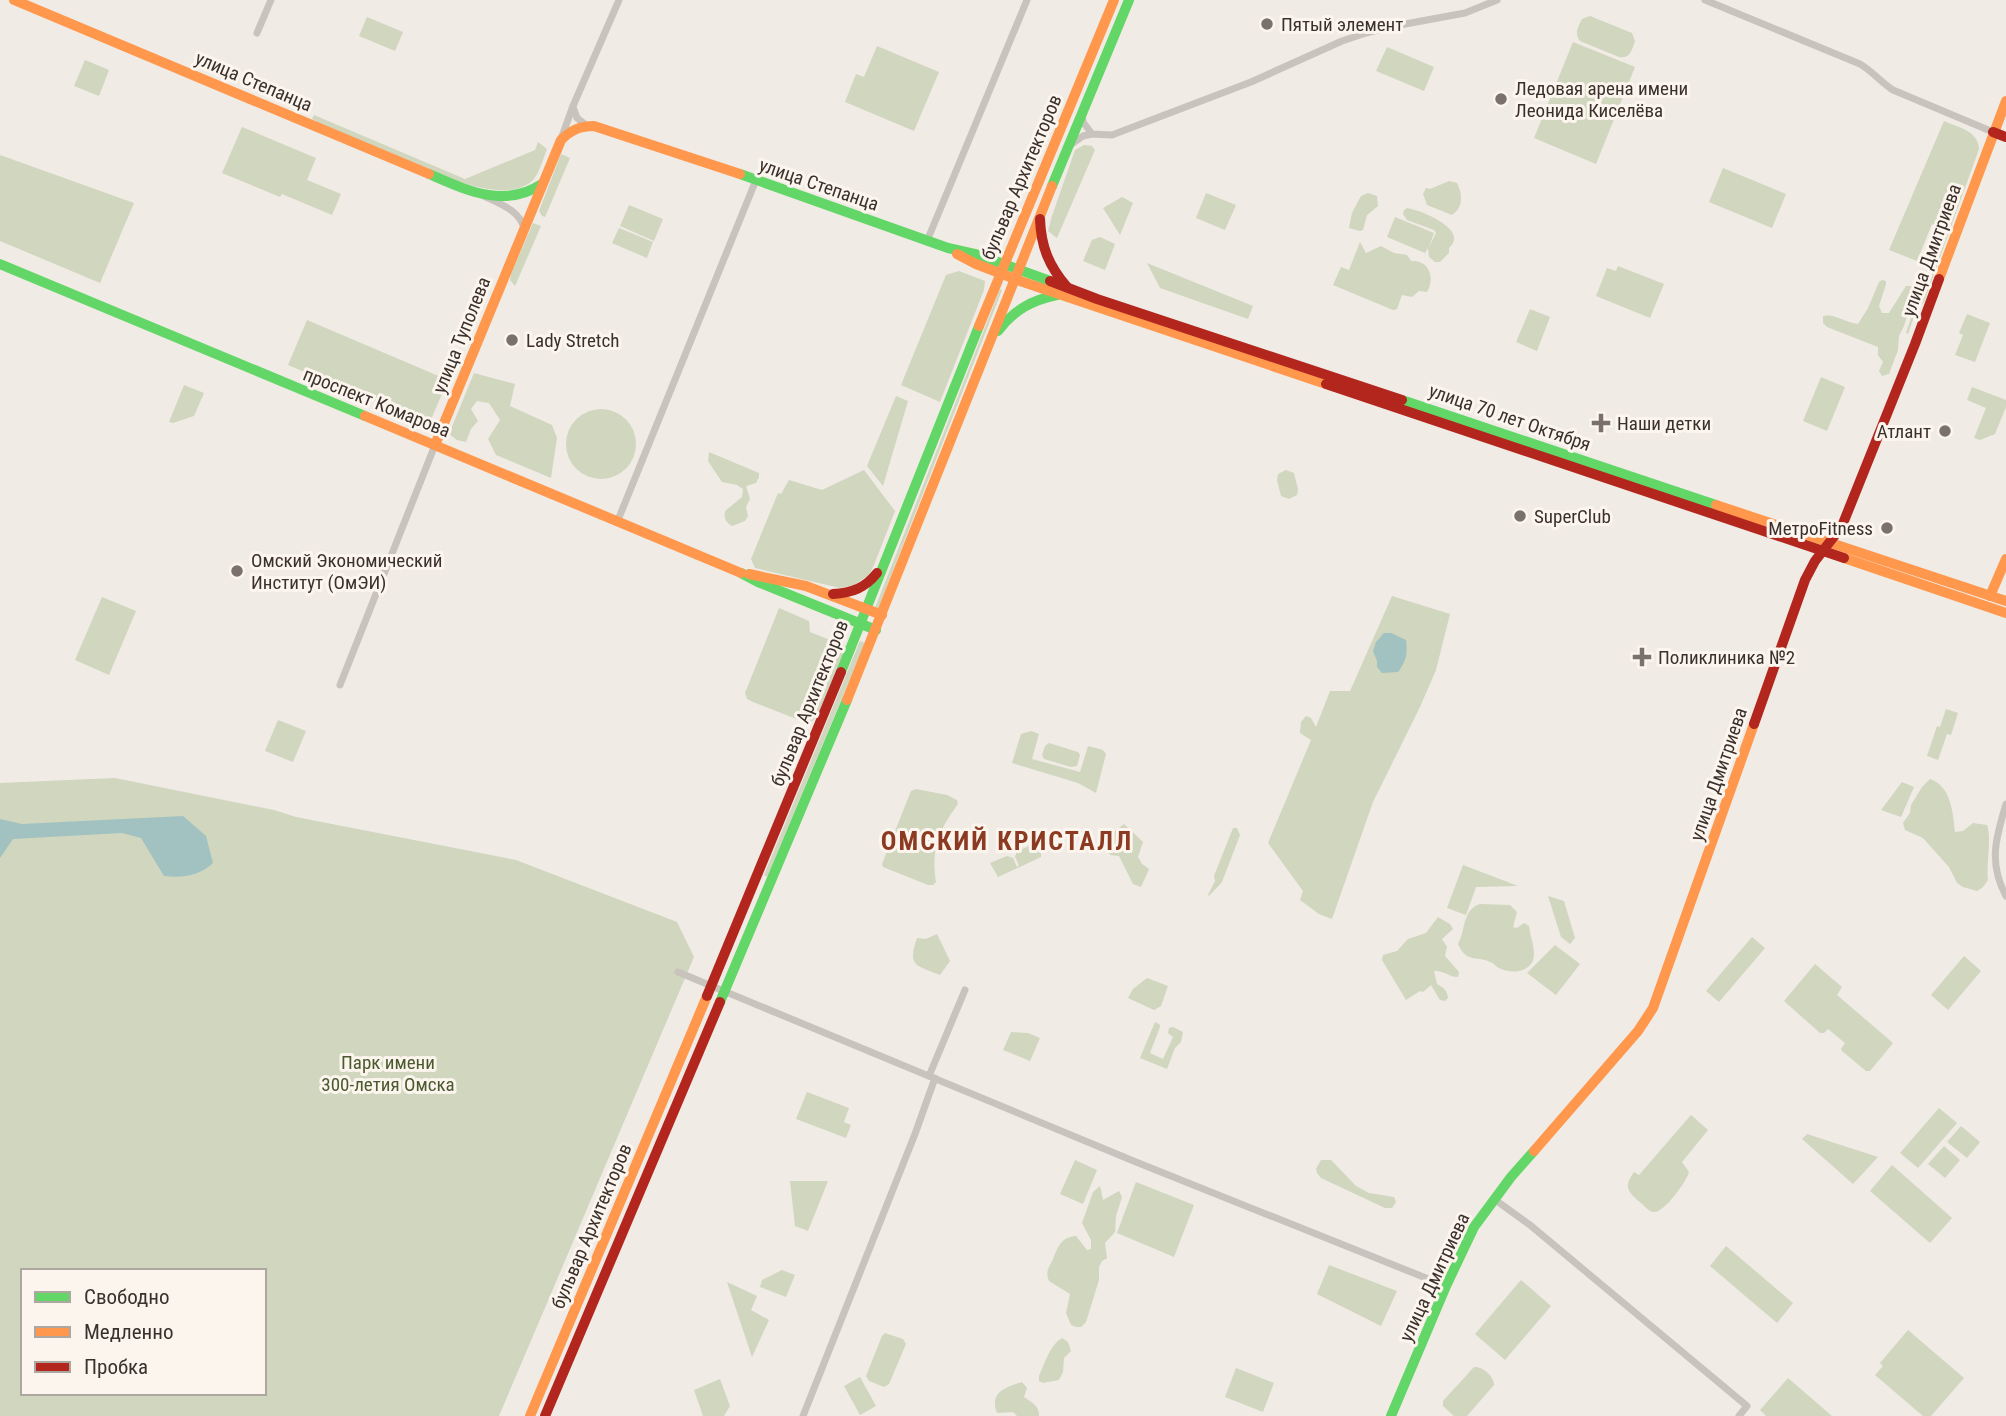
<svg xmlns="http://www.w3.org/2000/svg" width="2006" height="1416" font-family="'Roboto Condensed',sans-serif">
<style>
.green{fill:#d1d6bf;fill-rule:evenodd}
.water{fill:#a1c2c1}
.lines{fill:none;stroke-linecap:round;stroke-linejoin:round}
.street{stroke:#c9c3be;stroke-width:7}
.fast{stroke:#63d668;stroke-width:10}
.slow{stroke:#ff974d;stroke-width:10}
.jam{stroke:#b3261e;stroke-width:10}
.poi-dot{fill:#7a716c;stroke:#fbf5ee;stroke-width:2.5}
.labels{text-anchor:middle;stroke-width:6;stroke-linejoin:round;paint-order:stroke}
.poi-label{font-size:19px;fill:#3b302b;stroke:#fbf5ee;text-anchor:start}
.street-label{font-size:19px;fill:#3b302b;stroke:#fbf5ee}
.park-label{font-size:19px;fill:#4a5a2e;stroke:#fbf5ee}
.district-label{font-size:26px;font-weight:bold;letter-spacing:2px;fill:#8c3b22;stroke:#fbf5ee}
</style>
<rect width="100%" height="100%" fill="#f0ebe5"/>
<g class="green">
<path d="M1590,16l42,17 3,8c-3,9 -5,18 -16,16l-39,-16c-6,-7 -2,-15 2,-22z"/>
<polygon points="367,17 403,32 395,51 359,36"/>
<polygon points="1573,42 1635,67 1596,164 1534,138"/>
<polygon points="877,46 939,72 914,131 845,102 856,74 864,77"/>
<polygon points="1387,47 1434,67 1424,91 1376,71"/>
<polygon points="85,60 109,70 99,96 74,86"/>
<path d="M314,115l151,64 70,-29 3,-8 9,7c-4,10 -7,23 -14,31 -18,17 -50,9 -70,3l-142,-59 -9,-5z"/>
<path d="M1944,121c13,6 35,10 35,28l-55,153 -8,9 -8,23 -2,-1 35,-106 -9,-3 -15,37 -28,-11z"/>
<polygon points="242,127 316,158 307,180 341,194 332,215 282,194 280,197 222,173"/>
<polygon points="1084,145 1092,146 1095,150 1057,238 1048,231 1052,216 1075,150"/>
<polygon points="561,154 570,158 545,217 542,216 539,211"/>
<polygon points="0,155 134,203 100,283 0,241"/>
<polygon points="1723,168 1786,194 1772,228 1709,202"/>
<path d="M1449,181l8,2c6,12 6,25 -5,32l-25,-10 -4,-11 3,-6 4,1z"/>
<polygon points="1206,193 1236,205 1225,230 1196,218"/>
<polygon points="1368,193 1377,196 1378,206 1367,215 1363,230 1360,231 1349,228 1352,213 1361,196"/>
<polygon points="1122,197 1133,203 1120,235 1103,208"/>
<polygon points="629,205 663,219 654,241 620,226"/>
<path d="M1407,208c14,2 63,22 42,40v5l-9,9h-5l-6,-5 -1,-9 -3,5 -38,-16 8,-20 39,16 -5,14 7,-14 -2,-3 -27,-10 -4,-6 1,-4z"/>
<polygon points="533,223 541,226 515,286 510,280 511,274"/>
<polygon points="619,228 653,242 647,258 612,243"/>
<polygon points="1100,237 1115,244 1105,270 1083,261 1092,240"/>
<path d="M1360,242l6,11 15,-7 13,7 13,2 4,6c19,-1 24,17 16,31l-8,-1 -7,6 -10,-2 -5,14 -4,1 -60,-25 8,-18 8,3z"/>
<polygon points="1147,263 1253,306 1248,319 1160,288"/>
<polygon points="1618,266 1664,284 1650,318 1596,296 1607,268 1616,271"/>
<polygon points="959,271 985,281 984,290 940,402 901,385 946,275"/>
<path d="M1882,280l4,1v3l-7,22 3,7h7l17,-27h7l2,4 -11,36 -5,10 -1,14 -9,24 -7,2 -3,-5 4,-9 -5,-7v-8l-51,-20 -4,-4v-7c10,-3 22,6 35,8l10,-16 11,-26z"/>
<polygon points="1000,289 1002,290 878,609 875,608"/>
<polygon points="1530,309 1550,317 1537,351 1516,342"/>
<polygon points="1967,314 1990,323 1975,362 1955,355 1963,335 1959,333"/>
<polygon points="307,320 448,380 429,424 288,365"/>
<polygon points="474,373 515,384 510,406 552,425 557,438 551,478 496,455 488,439 500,420 489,403 477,401 471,409 478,421 471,429 466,442 457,440 449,434"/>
<polygon points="1821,377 1845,387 1827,431 1803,421"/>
<polygon points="184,385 204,393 194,416 173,423 169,422"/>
<polygon points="1972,387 2006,400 2006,407 1995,434 1980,440 1974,438 1986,408 1967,400"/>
<polygon points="896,396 908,401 883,486 867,466"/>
<circle cx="601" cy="444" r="35"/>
<path d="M709,452l50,21v4l-3,6 -10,3 4,13 -4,8 2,9 -3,5 -13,5c-7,-4 -8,-8 -7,-15l17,-14 1,-8 -6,-4 -15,-3 -14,-21z"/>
<polygon points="864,470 895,511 874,565 869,575 854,585 840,588 755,568 751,559 778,493 781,494 789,480 822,490"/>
<polygon points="1286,470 1294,473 1298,489 1297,495 1289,499 1281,496 1277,480 1278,474"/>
<polygon points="1392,596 1450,614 1436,670 1420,707 1373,802 1332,919 1319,914 1300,900 1303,891 1268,843 1311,740 1300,733 1301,722 1306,716 1311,718 1316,727 1330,691 1350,691"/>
<polygon points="102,597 136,611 109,675 75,660"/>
<polygon points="779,608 809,621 810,632 848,647 819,716 812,721 804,722 753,702 747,699 745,693"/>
<polygon points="860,641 865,643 767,877 764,875"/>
<polygon points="1946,709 1958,713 1951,735 1947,734 1938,760 1927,756 1937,726 1940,727"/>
<polygon points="278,720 306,731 293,762 265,751"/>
<polygon points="1031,731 1039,734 1032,759 1080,772 1088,746 1103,750 1106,754 1096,793 1078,783 1012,763 1021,734"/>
<polygon points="1049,743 1078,752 1080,755 1077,766 1071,767 1044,759 1042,755 1045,746"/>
<path d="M115,778l159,32 22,7 220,43 161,62 17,35 -195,459h-499v-633zM23,1271h241v122h-241z"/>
<path d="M1930,779c21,7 23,34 25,53l8,-1 10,-8 14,2c5,14 -1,37 1,55l-5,7 -6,4 -14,-4 -6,-4 -8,-16 -26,-29 -18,-8 -2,-7 7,-10 1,-8 11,-18z"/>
<polygon points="1902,782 1914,787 1901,817 1881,810"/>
<path d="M916,789l31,6 10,5 1,4c-20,27 -27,45 -22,78l-3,3h-5l-45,-18 -1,-3 29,-73z"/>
<polygon points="1124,824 1143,842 1138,857 1142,864 1149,869 1141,887 1133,884 1119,856 1110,855 1104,840"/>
<polygon points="1233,828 1237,828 1240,835 1222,882 1209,896 1208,895 1215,881 1214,876"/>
<polygon points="1037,843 1041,853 1041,857 998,877 990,863 1007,856 1013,858 1017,867 1019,865 1015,857 1017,851"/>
<polygon points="1463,865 1518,886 1476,887 1466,915 1447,908"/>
<polygon points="1548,896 1564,901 1575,938 1570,944 1561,937"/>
<path d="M1480,904l30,1 7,7 -4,15 4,1 7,-5 5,3c1,9 5,19 5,28 0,18 -22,21 -35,14 -3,-1 -5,-5 -9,-6 -14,-7 -23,2 -32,-18 8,-14 4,-34 22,-40z"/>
<path d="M1438,917l12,7 3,5 -11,10 5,8 -2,9 14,16 -1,5c-9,0 -14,-7 -24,-6l3,13c7,4 10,6 11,14l-3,3 -5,-1 -9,-15 -8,7 -3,-1 -14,9 -24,-40 1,-5 14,-4 11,-12 18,-6z"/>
<path d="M937,934l13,27 -10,14c-24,-10 -33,-8 -23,-37l9,1z"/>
<polygon points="1752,937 1765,948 1719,1002 1706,991"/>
<polygon points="1555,945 1580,964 1556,995 1527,973"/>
<polygon points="1964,956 1981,971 1948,1010 1931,995"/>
<polygon points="1815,964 1842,987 1837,995 1893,1043 1870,1071 1866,1071 1842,1051 1841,1049 1845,1043 1828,1029 1824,1033 1820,1033 1784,1001"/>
<polygon points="1147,978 1168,986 1161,1006 1154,1010 1128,998 1133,989"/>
<polygon points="1155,1022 1160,1025 1160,1027 1150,1053 1163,1059 1173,1037 1168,1033 1169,1028 1173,1027 1183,1032 1181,1042 1175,1048 1167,1069 1140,1058"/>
<polygon points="1011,1032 1028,1033 1040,1038 1030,1061 1003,1050"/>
<polygon points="807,1092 849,1108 844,1122 851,1125 846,1138 796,1119"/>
<polygon points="1939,1108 1957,1123 1918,1168 1900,1153"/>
<path d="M1691,1115l17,15 -26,32 7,10c-2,9 -25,41 -35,40 -5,0 -9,-6 -13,-9 -13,-11 -18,-16 -7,-31l5,3z"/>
<polygon points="1961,1126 1980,1142 1967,1158 1947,1142"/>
<polygon points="1807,1134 1878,1157 1853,1184 1802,1139"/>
<polygon points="1944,1146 1960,1160 1945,1178 1928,1164"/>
<polygon points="1075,1160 1097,1170 1083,1204 1060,1194"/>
<polygon points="1321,1160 1331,1160 1356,1186 1369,1193 1394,1197 1396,1202 1392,1208 1385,1208 1321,1178 1317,1173 1316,1169"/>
<polygon points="1892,1165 1952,1218 1930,1243 1870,1191"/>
<polygon points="790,1181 828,1181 808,1231 795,1226"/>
<polygon points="1136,1182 1194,1205 1174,1257 1117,1233"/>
<path d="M1100,1186l3,14 16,-9 3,6 -6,19 -1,16 -10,11 2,15 -5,3 -3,6v13l-13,42 -5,5h-5l-5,-2 -5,-12 4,-19 -21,-13c-4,-10 0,-13 4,-22 5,-12 8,-22 23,-23l11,14 4,-1v-9l-9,-17 11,-31z"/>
<polygon points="1726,1246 1793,1303 1777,1323 1710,1266"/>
<polygon points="1329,1265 1397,1291 1381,1326 1317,1294"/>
<polygon points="782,1270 795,1275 786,1297 760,1287 762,1280"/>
<polygon points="1521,1280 1551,1306 1505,1360 1475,1334"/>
<polygon points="727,1282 757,1296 751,1310 769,1320 752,1357"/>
<polygon points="1908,1330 1964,1378 1931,1416 1923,1416 1875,1375 1883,1366 1880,1363"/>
<polygon points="885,1333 903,1339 906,1344 889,1384 884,1387 869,1381 866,1376 882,1336"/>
<path d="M1062,1338l6,4 3,9 -7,7 -1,14 -4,8 -16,3 -4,-2v-5c6,-13 11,-31 23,-38z"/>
<path d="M1474,1367c8,-1 20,9 20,18l-27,31h-13l-11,-10v-5z"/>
<polygon points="1236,1368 1274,1383 1263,1412 1225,1397"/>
<polygon points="860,1377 876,1406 860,1415 844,1386"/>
<polygon points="1788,1378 1832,1416 1766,1416 1760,1410"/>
<polygon points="720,1379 730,1406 724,1416 703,1416 694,1390"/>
<path d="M1022,1382l5,6 -3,9c7,5 16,9 15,19h-22l-4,-4 -16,1c-8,-20 8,-26 25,-31z"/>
</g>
<g class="water">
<path d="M1384,633h7l15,7c2,13 0,22 -8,32l-16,1 -5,-6v-6l-4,-10 3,-9z"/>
<path d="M183,816l23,20 7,27c-14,13 -30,15 -49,13l-23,-38 -19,-5 -109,6 -13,19v-39l22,5z"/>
</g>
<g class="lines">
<g class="street">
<path d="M1705,0l155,64c12,7 21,18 33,26l100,42"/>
<polyline points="257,33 271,0"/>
<polyline points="573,107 577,118 586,125"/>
<polyline points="1082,114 1083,122 1092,134 1112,135 1251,82 1342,41 1366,33 1389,27 1465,13 1497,0"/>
<polyline points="561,139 573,106 619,0"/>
<polyline points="1069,146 1083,136 1092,134"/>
<path d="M484,196c16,8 35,14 40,32"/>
<polyline points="927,241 1027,0"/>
<polyline points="618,520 756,180"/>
<polyline points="340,685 435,445"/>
<path d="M2006,804c-10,33 -18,59 0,92"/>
<polyline points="678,972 1136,1162 1446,1286"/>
<polyline points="929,1076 965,990"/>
<polyline points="1494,1199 1530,1225 1747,1406 1739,1416"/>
<polyline points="803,1416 915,1134 935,1078"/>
</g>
<g class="fast">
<path d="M429,174c37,16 75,35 113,10"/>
<polyline points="740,174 948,248 979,255 1050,281"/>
<polyline points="1052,186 1129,0"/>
<polyline points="0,264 365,416"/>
<path d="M998,331c16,-21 34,-31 59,-36"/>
<polyline points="1402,400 1716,505"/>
<polyline points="741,573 758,582 876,630"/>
<polyline points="841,672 979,326"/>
<polyline points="720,1002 847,700"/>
<polyline points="1391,1416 1446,1286 1474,1227 1511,1177 1534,1151"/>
</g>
<g class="slow">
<polyline points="14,0 429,174"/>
<polyline points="957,254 976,264 1023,282 1326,384"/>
<polyline points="1939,279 2006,101"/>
<polyline points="979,326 1114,0"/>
<polyline points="365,416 741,573"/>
<path d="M435,445l126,-305c10,-10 19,-14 33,-14l146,48"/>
<polyline points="1716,505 2006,601"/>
<polyline points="1844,558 2006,613"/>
<polyline points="749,574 806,586 882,615"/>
<polyline points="1990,596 2006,559"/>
<polyline points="847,700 1052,186"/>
<polyline points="1534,1151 1638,1031 1653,1008 1754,724"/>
<polyline points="530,1416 707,996"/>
</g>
<g class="jam">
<polyline points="1993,132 2006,137"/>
<path d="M1040,219c1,28 9,47 27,68"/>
<polyline points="1050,281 1097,299 1402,400"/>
<polyline points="1326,384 1844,558"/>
<path d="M833,594c19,-1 32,-6 44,-21"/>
<polyline points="1754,724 1805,580 1815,561 1842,526 1915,344 1939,279"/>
<polyline points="707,996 841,672"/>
<polyline points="545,1416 720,1002"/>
</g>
</g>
<g class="poi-dot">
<circle cx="1267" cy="24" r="7"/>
<circle cx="1501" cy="99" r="7"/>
<circle cx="512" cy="340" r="7"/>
<path d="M1597.5 412.5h7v7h7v7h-7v7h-7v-7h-7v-7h7z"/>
<circle cx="1945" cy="431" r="7"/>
<circle cx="1520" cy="516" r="7"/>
<circle cx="1887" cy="528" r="7"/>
<circle cx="237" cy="571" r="7"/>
<path d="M1638.5 646.5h7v7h7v7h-7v7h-7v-7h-7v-7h7z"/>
</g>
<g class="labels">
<g class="poi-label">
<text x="1281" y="31">Пятый элемент</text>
<text x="1515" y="95">Ледовая арена имени<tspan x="1515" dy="22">Леонида Киселёва</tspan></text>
<text x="526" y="347">Lady Stretch</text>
<text x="1617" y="430">Наши детки</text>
<text x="1931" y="438" text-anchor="end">Атлант</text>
<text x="1534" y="523">SuperClub</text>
<text x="1873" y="535" text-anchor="end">МетроFitness</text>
<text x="251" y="567">Омский Экономический<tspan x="251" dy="22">Институт (ОмЭИ)</tspan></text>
<text x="1658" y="664">Поликлиника №2</text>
</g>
<g class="street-label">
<text transform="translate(254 81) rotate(23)" y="7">улица Степанца</text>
<text transform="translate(1021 177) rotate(-67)" y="7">бульвар Архитекторов</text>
<text transform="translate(819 184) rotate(19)" y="7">улица Степанца</text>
<text transform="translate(1931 250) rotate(-70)" y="7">улица Дмитриева</text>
<text transform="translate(461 335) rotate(-68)" y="7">улица Туполева</text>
<text transform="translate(377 402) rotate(22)" y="7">проспект Комарова</text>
<text transform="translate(1510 417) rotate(19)" y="7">улица 70 лет Октября</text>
<text transform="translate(809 703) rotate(-68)" y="7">бульвар Архитекторов</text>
<text transform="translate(1718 774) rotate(-71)" y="7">улица Дмитриева</text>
<text transform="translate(591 1226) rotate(-67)" y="7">бульвар Архитекторов</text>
<text transform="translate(1434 1277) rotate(-65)" y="7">улица Дмитриева</text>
</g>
<g class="park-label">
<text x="388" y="1069">Парк имени<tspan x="388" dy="22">300-летия Омска</tspan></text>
</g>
<g class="district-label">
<text x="1007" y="850">ОМСКИЙ КРИСТАЛЛ</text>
</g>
</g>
<rect x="21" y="1269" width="245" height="126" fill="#fbf5ee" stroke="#aea6a0" stroke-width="2"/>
<rect x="35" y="1292" width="35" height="10" fill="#63d668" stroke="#aea6a0" stroke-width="2"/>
<text x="84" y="1304" font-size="21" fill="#3b302b">Свободно</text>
<rect x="35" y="1327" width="35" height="10" fill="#ff974d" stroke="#aea6a0" stroke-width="2"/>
<text x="84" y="1339" font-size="21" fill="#3b302b">Медленно</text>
<rect x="35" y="1362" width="35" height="10" fill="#b3261e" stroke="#aea6a0" stroke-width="2"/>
<text x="84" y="1374" font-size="21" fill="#3b302b">Пробка</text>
</svg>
